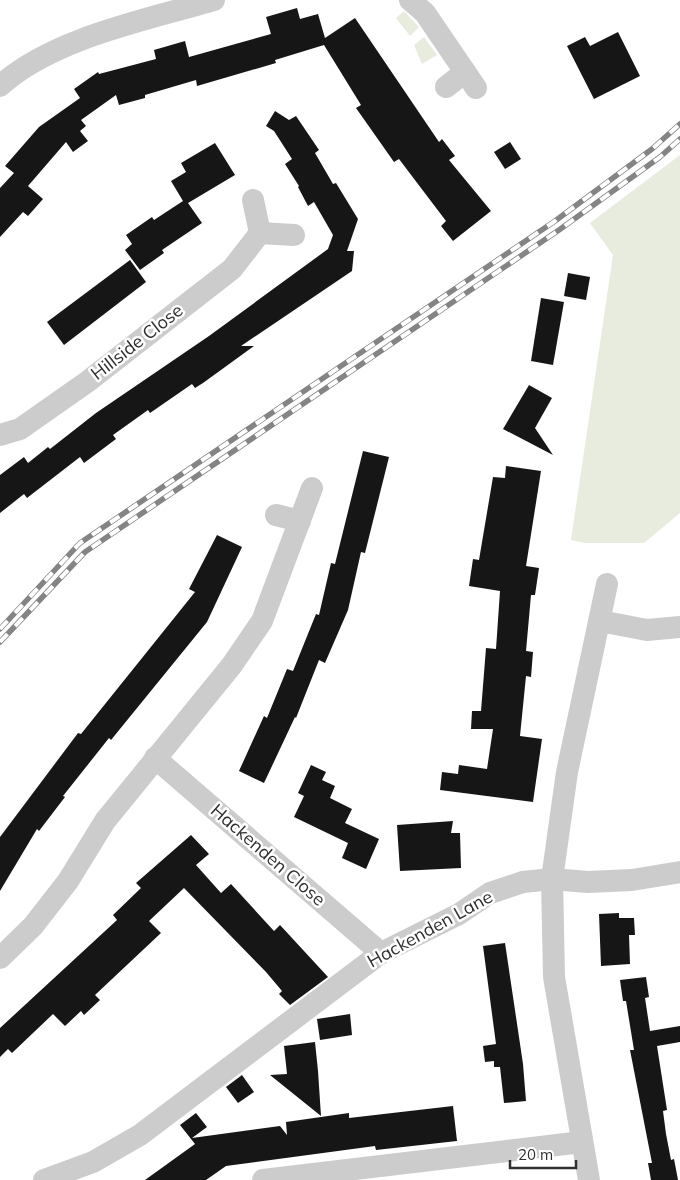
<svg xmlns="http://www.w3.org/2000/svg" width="680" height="1180" font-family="Mulish,sans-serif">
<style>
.green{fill:#e7ecde}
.building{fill:#161616}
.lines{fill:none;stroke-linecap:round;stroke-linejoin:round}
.street{stroke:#ccc;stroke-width:22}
.rail-casing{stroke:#848484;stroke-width:5.5}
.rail{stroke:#fff;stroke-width:4;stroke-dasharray:11;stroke-linecap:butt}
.labels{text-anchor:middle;stroke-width:5;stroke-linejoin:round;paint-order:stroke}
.street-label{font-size:18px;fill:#2f2f2f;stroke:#fff}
</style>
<rect width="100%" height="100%" fill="#fff"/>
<g class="green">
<polygon points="404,11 419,27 410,36 396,18"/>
<polygon points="424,37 437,55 422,64 414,45"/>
<polygon points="680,155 680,513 644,543 585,543 571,540 613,255 590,223"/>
</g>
<g class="building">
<polygon points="297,8 300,19 318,14 325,38 355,18 439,142 442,139 455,156 449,160 491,211 453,241 441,226 446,221 399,159 394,162 356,108 361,105 324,45 275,60 276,63 197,86 196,80 145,95 145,98 119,105 116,95 81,120 86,126 80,131 88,141 73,152 66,142 28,186 43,199 28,216 23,212 0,237 0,188 14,173 5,166 39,127 80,98 74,89 98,72 99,74 156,59 154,50 185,41 189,57 271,34 266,17"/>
<polygon points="618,32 640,76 594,99 567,46 585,37 590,46"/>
<polygon points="275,111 289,120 296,116 319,150 315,153 333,184 336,183 358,219 347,251 354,251 352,271 241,346 254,346 203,383 195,388 192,384 150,413 148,410 113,435 116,439 84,463 80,457 27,498 24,494 0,513 0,475 24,457 28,463 48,447 50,449 96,413 209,336 328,249 333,235 314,202 308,206 298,187 299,186 285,164 292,159 274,131 266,126"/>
<polygon points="510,142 521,159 505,169 494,152"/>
<polygon points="215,143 235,175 188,203 202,223 162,250 164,253 140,270 125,250 132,244 126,235 152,217 154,220 183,201 171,181 186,172 181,163"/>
<polygon points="130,260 146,282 64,345 47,322"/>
<polygon points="568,273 590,277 586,300 564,296"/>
<polygon points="541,298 564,302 553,365 531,361"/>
<polygon points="529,385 552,398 535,428 553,455 503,429"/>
<polygon points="363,451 389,457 365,553 361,552 348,610 325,663 319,660 296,718 295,717 264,783 239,771 264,716 267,718 287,669 293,671 316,614 319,615 331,563 335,564"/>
<polygon points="506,466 541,471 526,566 539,568 535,595 531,595 526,651 533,652 531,677 526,676 520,736 542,739 533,802 440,790 442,772 458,774 459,765 487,769 493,729 471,729 472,711 481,711 486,648 496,649 500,591 469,586 473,559 479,560 493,477 505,478"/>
<polygon points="217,535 242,547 207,622 111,740 109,738 63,796 65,797 39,831 37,829 0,891 0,837 78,733 81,734 195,592 189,589"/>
<polygon points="311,765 326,772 322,780 335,786 330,798 352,809 345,823 379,839 366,869 342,858 348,843 294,817 304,796 298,793"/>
<polygon points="453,821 451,833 460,833 461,868 400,871 397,825"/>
<polygon points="191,835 209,854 196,865 221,893 231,884 274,931 280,925 328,977 290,1005 279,994 282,991 266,972 184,888 149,921 161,933 95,995 100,1000 84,1015 81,1011 65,1026 53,1014 12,1053 8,1049 0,1057 0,1028 117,920 113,915 141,888 136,883"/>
<polygon points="619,913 619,918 634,918 635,935 629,935 630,964 601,966 599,914"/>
<polygon points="505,943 523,1064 526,1101 504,1103 500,1067 494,1067 494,1061 485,1062 483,1046 496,1044 483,946"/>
<polygon points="646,977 649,997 645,998 650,1031 680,1026 680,1042 657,1046 667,1110 663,1111 666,1134 671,1160 674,1159 678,1180 651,1180 648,1163 652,1163 630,1050 634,1050 626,1001 623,1001 620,980"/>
<polygon points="350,1014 352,1035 320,1040 317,1019"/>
<polygon points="315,1042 318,1071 321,1116 270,1075 287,1074 284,1046"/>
<polygon points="242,1075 254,1092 238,1103 226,1087"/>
<polygon points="453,1106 457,1141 376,1150 375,1146 226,1166 206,1180 145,1180 195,1144 180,1125 196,1113 207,1127 192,1138 280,1126 287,1135 286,1122 349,1113 349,1118"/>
</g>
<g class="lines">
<g class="street">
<polyline points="410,0 425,13 476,88"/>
<path d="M0,86c52,-48 147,-66 214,-86"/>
<polyline points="446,87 465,72"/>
<polyline points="253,200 260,233 294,235"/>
<polyline points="0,435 20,429 87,382 232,269 260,233"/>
<polyline points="276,515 300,521"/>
<polyline points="600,621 647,630 680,627"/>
<polyline points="155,758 381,953"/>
<polyline points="0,958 33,926 68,881 105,821 232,665 262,621 312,488"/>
<polyline points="44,1180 93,1162 140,1135 381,953 459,914 490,893 523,882 552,879 588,882 632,880 680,872"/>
<polyline points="263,1180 582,1142"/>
<polyline points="589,1180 554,977 552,879 567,772 607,584"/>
</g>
<defs>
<g id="rail">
<polyline points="0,629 80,543 555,221 652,149 680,124"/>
<polyline points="0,642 85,552 559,230 660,157 680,139"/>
</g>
</defs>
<use href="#rail" class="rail-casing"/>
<use href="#rail" class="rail"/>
</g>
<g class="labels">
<g class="street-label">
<text transform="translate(137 342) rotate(-38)" y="6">Hillside Close</text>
<text transform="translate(268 855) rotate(41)" y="6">Hackenden Close</text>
<text transform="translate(430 929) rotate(-29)" y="6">Hackenden Lane</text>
</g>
</g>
<path d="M510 1160v8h66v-8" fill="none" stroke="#2f2f2f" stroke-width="2.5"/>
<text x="518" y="1160" font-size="15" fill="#2f2f2f" stroke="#ffffff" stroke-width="4" paint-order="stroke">20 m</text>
</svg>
